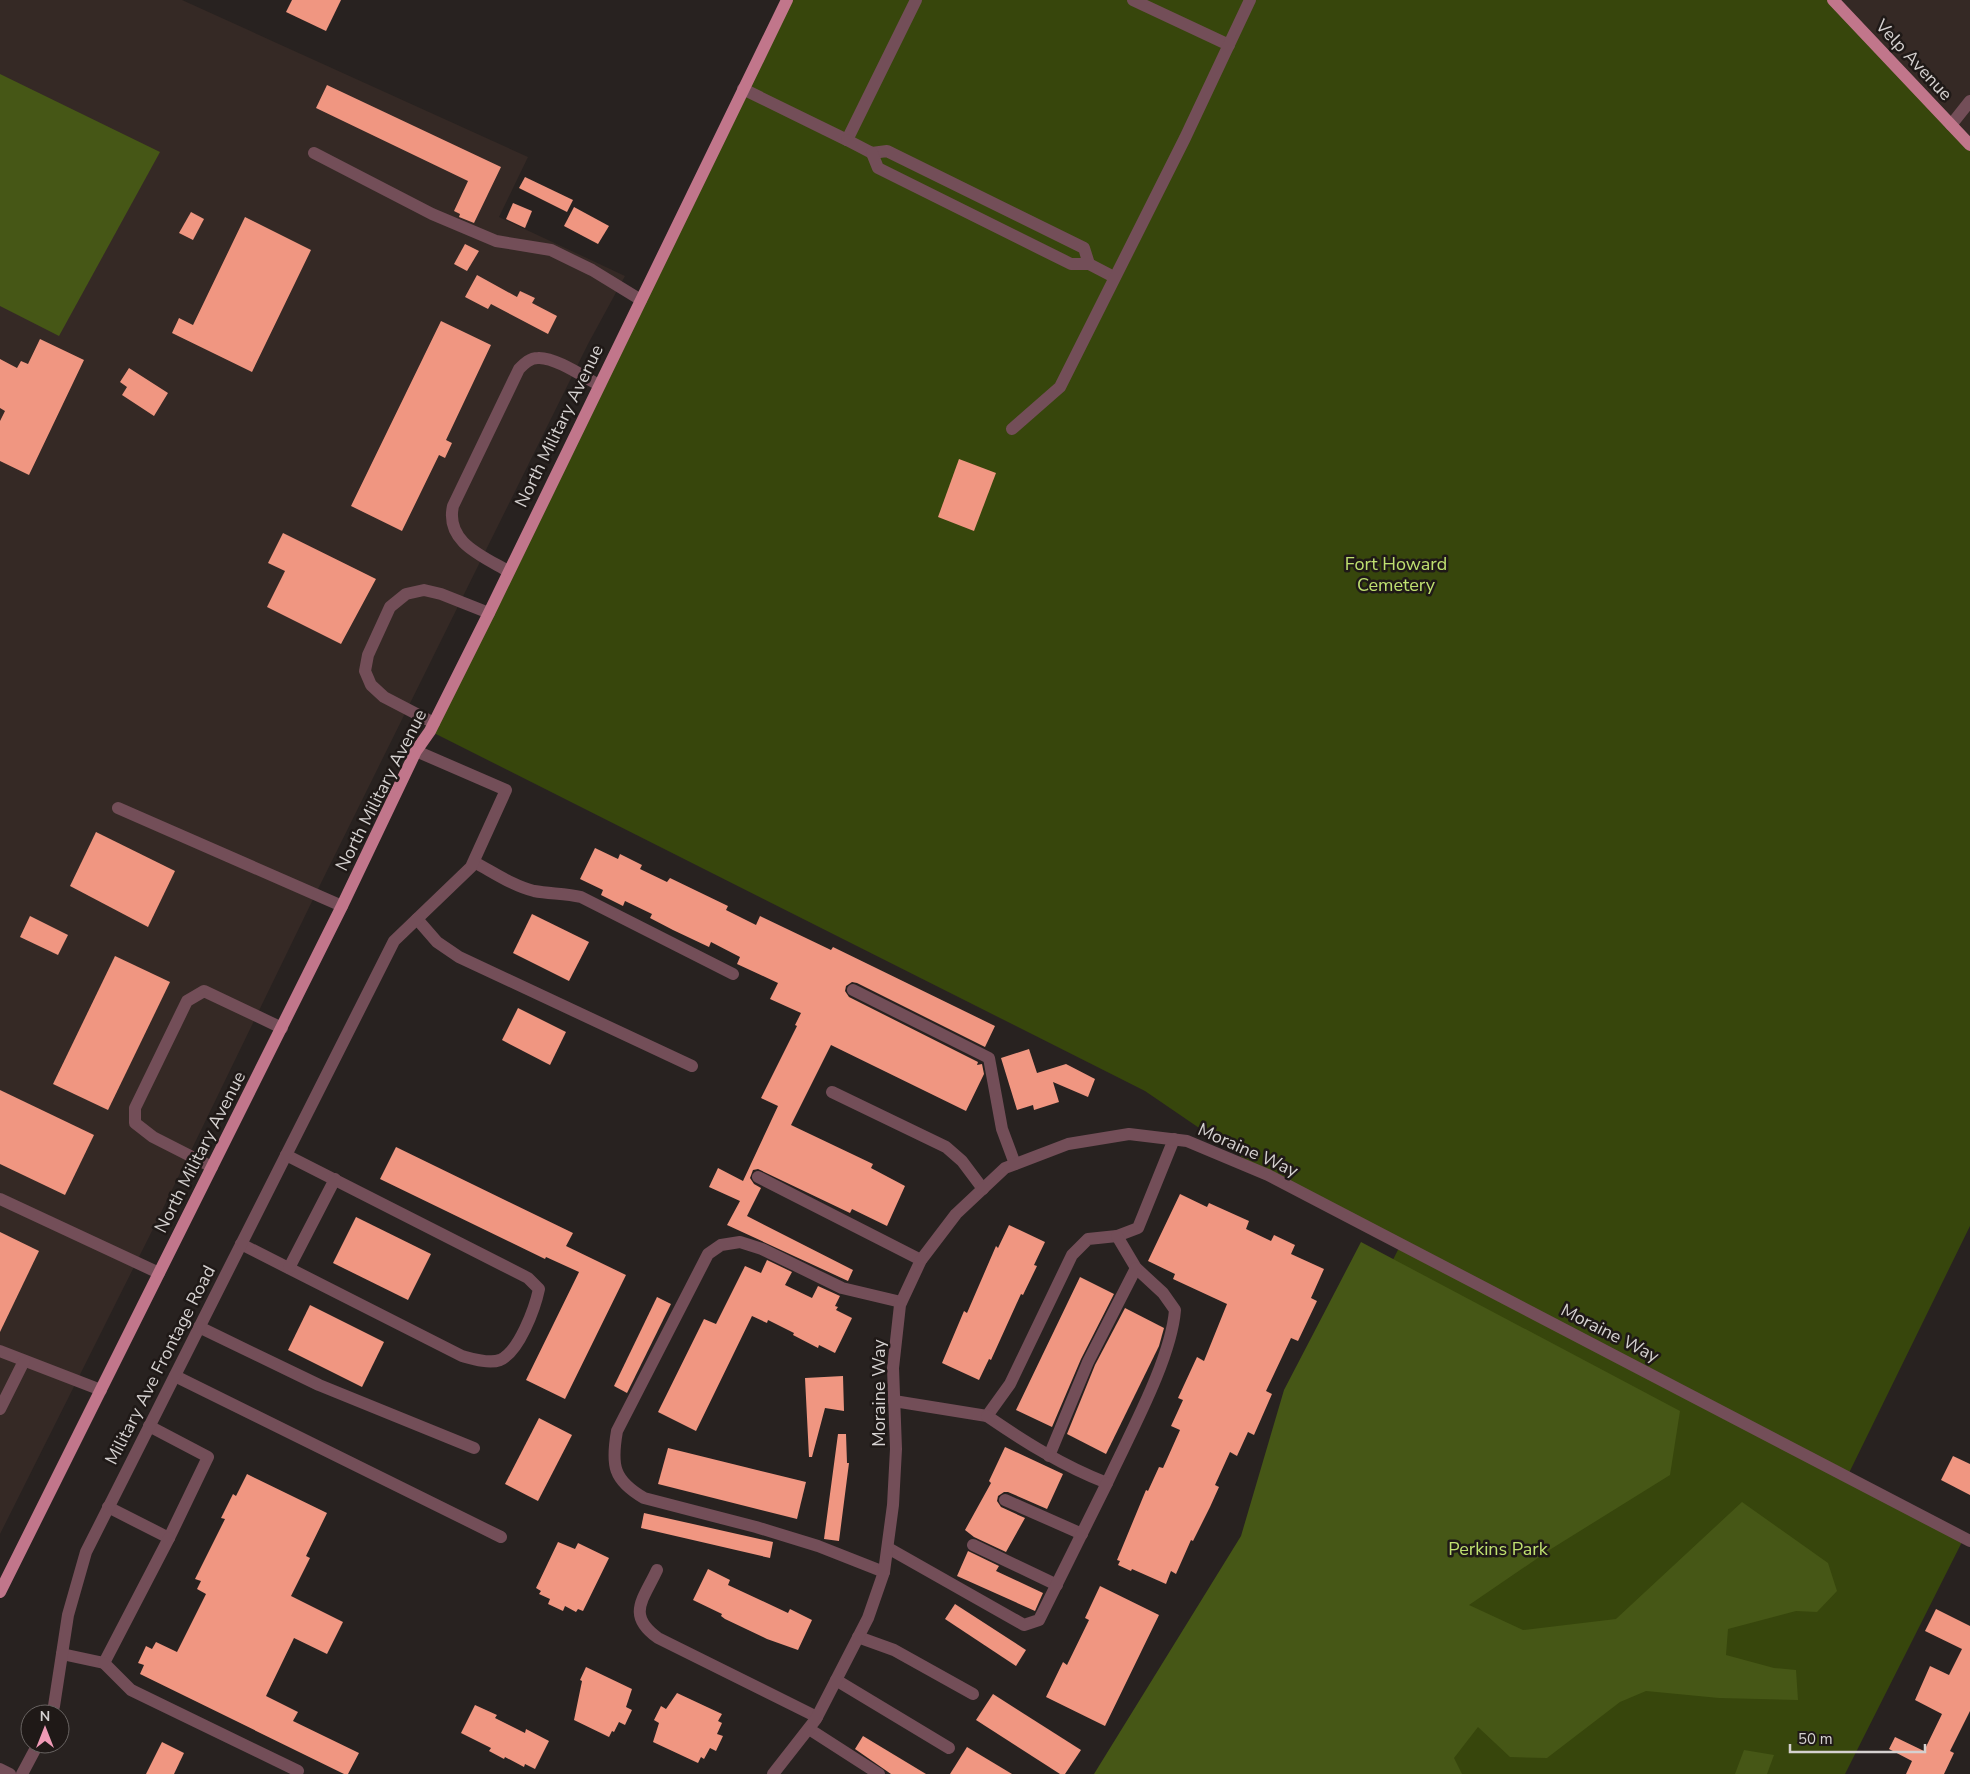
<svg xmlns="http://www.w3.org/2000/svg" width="1970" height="1774" font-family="'Nunito Sans',sans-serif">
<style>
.built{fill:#352925}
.green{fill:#37460c}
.forest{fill:#465716}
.building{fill:#f09681}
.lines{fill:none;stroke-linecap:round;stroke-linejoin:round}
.minor{stroke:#734e58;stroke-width:12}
.major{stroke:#c1768b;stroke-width:12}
.labels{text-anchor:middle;stroke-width:5;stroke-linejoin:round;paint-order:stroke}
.street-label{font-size:18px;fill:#d5d1d0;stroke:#1f1917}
.park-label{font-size:18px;fill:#bfe070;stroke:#1f1917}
</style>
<rect width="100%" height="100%" fill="#282220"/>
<g class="built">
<polygon points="0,0 182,0 528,157 499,217 625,276 588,344 319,887 152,1231 0,1534"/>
<polygon points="1833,0 1970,0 1970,145"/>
</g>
<polygon class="green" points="787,0 1833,0 1970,145 1970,1226 1847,1477 1964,1538 1845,1774 1131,1774 1401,1244 1268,1175 1145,1091 430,731"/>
<g class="forest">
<polygon points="0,74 160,152 59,336 0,306"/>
<polygon points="1361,1242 1680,1411 1670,1475 1551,1549 1469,1605 1523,1630 1616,1619 1742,1502 1828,1563 1837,1591 1817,1612 1796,1611 1728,1629 1726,1655 1774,1668 1796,1670 1798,1700 1719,1698 1646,1691 1620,1702 1547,1758 1510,1757 1478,1727 1454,1758 1462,1774 1094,1774 1241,1536 1284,1390"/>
<polygon points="1744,1750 1774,1755 1767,1774 1735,1774"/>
</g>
<g class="building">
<polygon points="292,0 341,0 326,31 286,12"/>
<polygon points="327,85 501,167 474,223 459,217 460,214 454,211 468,181 316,108"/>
<polygon points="525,177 573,200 567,212 519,188"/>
<polygon points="513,203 532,211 525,228 506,219"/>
<polygon points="574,207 609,226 598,244 564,226"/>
<polygon points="191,212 204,219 193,240 179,233"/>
<polygon points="245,217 311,250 252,372 172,333 179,318 193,325"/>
<polygon points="465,244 479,251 467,271 454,264"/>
<polygon points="477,275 517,297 520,291 535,298 532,303 557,316 548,334 491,304 488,309 465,297"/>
<polygon points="441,321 491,345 446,440 452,443 445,458 439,455 402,531 351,506"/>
<polygon points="40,339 84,360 29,475 0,461 0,421 5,411 0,408 0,359 17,368 21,361 28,364"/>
<polygon points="129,368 168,393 154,416 122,395 127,387 120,382"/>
<polygon points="959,459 996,473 974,531 938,517"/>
<polygon points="283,533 376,579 341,644 267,607 285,571 268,563"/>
<polygon points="96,832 175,871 148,927 70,886"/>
<polygon points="595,848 618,859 620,854 642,865 640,869 667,882 670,878 728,906 726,910 756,925 760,916 831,950 833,947 995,1026 985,1047 857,983 852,982 846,986 845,991 849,997 978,1062 977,1065 982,1064 984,1074 966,1111 831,1045 791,1125 873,1164 871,1168 905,1186 887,1226 852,1209 850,1213 758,1169 753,1170 750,1178 754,1184 761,1188 747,1216 853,1270 848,1281 727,1225 740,1201 709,1187 718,1168 743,1181 778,1106 761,1098 797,1026 795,1025 801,1013 770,999 778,983 737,964 740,957 711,942 709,947 673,930 650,918 652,914 625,901 623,906 601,895 603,890 580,879"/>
<polygon points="532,914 589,942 569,981 513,953"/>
<polygon points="30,916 68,935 58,955 20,937"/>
<polygon points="115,956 170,982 108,1110 53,1084"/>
<polygon points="518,1008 566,1032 550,1065 502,1040"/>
<polygon points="1029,1049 1037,1073 1066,1064 1095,1079 1088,1097 1053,1082 1059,1102 1034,1110 1033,1105 1017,1110 1001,1058"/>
<polygon points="0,1090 94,1135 65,1195 0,1164"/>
<polygon points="396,1147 573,1233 566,1246 626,1275 565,1399 526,1380 579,1272 546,1257 545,1259 380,1179"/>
<polygon points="1180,1194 1207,1207 1209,1203 1249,1221 1246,1229 1271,1241 1274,1235 1295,1245 1291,1254 1324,1269 1311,1298 1317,1301 1298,1341 1291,1338 1266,1391 1272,1394 1254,1435 1248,1432 1237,1456 1230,1452 1215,1485 1219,1487 1210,1507 1193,1541 1191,1540 1176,1574 1171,1571 1166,1584 1132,1569 1131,1571 1118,1565 1120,1561 1117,1560 1146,1490 1148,1491 1159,1467 1163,1468 1180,1430 1171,1426 1183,1400 1178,1398 1197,1357 1204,1361 1227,1304 1173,1279 1175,1274 1148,1261"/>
<polygon points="356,1217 431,1254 408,1300 333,1263"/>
<polygon points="1009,1225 1045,1242 1034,1265 1037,1266 1023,1295 1021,1294 991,1360 989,1359 979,1380 942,1363 964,1311 967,1313 996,1246 998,1248"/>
<polygon points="0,1232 39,1251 0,1332"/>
<polygon points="767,1260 792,1272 785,1285 812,1298 818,1286 840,1296 835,1306 838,1307 836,1310 852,1318 835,1353 819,1345 818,1348 793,1335 794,1333 768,1320 767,1323 752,1316 696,1431 658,1412 704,1319 716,1324 745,1266 761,1273"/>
<polygon points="1080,1277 1114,1294 1081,1359 1052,1427 1016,1410"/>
<polygon points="657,1297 671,1304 627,1393 614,1386"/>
<polygon points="310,1305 384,1342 362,1387 288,1350"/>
<polygon points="1125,1308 1164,1328 1159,1346 1106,1454 1067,1434 1095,1365"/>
<polygon points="843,1376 844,1411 825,1408 812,1457 809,1457 805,1378"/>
<polygon points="539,1418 572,1435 538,1501 505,1484"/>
<polygon points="838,1434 846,1434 847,1463 849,1463 839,1541 824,1539"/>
<polygon points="1005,1447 1063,1474 1047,1509 1008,1492 1004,1492 998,1496 997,1501 1001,1507 1025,1518 1006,1552 974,1537 965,1530 991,1483 989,1481"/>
<polygon points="668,1448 806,1482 797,1519 658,1484"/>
<polygon points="1953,1456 1970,1464 1970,1495 1941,1480"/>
<polygon points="247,1474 327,1513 306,1556 310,1558 291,1596 343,1622 327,1654 294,1638 266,1696 298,1712 293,1721 359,1753 348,1774 344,1774 140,1674 144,1665 138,1663 146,1646 152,1649 156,1642 177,1652 206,1594 197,1589 201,1581 195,1579 225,1519 221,1518 233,1494 236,1496"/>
<polygon points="644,1513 773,1542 770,1558 641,1528"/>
<polygon points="558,1542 575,1549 578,1543 609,1558 583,1611 578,1609 576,1612 565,1606 563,1611 548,1604 550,1599 539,1594 541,1591 536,1588"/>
<polygon points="968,1551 999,1566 996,1571 1043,1593 1035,1611 957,1576"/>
<polygon points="708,1569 730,1580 728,1585 788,1613 790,1609 812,1620 798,1650 767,1639 725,1619 721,1616 722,1614 693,1600"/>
<polygon points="1100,1586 1159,1615 1105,1726 1046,1697 1063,1662 1067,1665 1089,1620 1085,1618"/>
<polygon points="955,1604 1026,1650 1016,1666 945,1619"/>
<polygon points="1936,1609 1970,1626 1970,1711 1950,1751 1954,1753 1944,1774 1906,1774 1912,1761 1889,1749 1895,1737 1924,1751 1942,1714 1915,1700 1930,1666 1949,1675 1962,1649 1925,1631"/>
<polygon points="586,1667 632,1689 626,1707 632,1710 625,1725 619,1722 614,1732 612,1731 609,1737 574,1720 582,1681 580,1680"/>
<polygon points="677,1693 722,1714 718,1721 722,1723 717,1734 723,1736 716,1751 710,1748 704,1759 701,1757 698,1763 653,1742 659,1723 654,1720 661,1706 666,1709"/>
<polygon points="993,1694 1081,1750 1065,1774 1060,1774 976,1720"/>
<polygon points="475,1705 497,1715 495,1718 525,1733 526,1729 549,1741 535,1769 525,1764 524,1767 505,1757 504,1759 489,1751 491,1748 461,1733"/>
<polygon points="863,1736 926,1774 891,1774 855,1749"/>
<polygon points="162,1742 184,1753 174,1774 146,1774"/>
<polygon points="967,1747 1012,1774 950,1774"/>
</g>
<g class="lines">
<g class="minor">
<polyline points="1133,0 1229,45"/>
<polyline points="743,89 847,140 916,0"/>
<polyline points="1951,125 1970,101"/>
<polyline points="847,140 872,153 887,151 1084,248 1089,264"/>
<polyline points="314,153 432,214 496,241 551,250 592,270 641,300"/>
<polyline points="872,153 878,168 1071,264 1089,264 1114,277"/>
<polyline points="1012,429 1060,387 1185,138 1250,0"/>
<path d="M508,571c-26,-15 -63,-29 -55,-65l66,-137c6,-6 11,-11 19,-11 17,-1 46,19 61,27"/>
<polyline points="434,723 384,697 371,685 365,671 368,655 390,607 406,594 424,590 441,594 489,613"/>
<polyline points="118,808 342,906"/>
<path d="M474,862c19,10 39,24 60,29 16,3 32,2 47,6l152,77"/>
<polyline points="417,919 437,942 459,957 692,1066"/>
<polyline points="853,990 989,1058 1002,1129 1015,1164"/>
<polyline points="832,1092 946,1147 962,1161 983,1189"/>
<polyline points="212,1167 153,1137 135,1123 135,1108 187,1001 204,991 282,1028"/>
<polyline points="758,1177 921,1260"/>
<polyline points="0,1199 159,1273"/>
<path d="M241,1244l221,112c11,3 27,8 38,4 19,-8 35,-52 39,-71l-11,-11 -242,-123"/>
<polyline points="289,1268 335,1179"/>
<polyline points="199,1327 319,1385 474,1448"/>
<polyline points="0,1351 101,1390"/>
<polyline points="175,1376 501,1537"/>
<polyline points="894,1401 987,1416 1010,1384 1072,1255 1088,1239 1117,1236 1138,1228 1174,1139"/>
<polyline points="0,1409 24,1361"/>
<path d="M987,1416c38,26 76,50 120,67 22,-48 64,-123 68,-173l-12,-17 -27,-25 -19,-32"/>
<polyline points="1049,1456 1088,1362 1136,1268"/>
<polyline points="1005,1500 1082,1534"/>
<polyline points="108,1507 169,1538 208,1457 149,1426"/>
<polyline points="973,1545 1057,1585"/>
<polyline points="888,1548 1024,1625 1039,1620 1107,1483"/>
<path d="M657,1570c-14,30 -31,45 1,68l159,79"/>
<path d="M884,1572l-66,-26 -62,-19 -112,-29c-31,-18 -33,-33 -27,-67l91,-177 13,-9 19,-3 22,7 80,39 59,14"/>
<polyline points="858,1637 894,1650 973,1694"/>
<polyline points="62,1654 104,1663 169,1538"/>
<polyline points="104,1663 131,1690 298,1771"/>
<polyline points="836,1680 949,1748"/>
<polyline points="51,1714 54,1706 68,1615 86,1552 394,941 471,867 506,790 416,751"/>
<polyline points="809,1729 879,1774"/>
<polyline points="0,1769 10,1774"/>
<polyline points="22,1774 38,1744"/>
<polyline points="773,1774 816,1719 868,1618 884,1572 893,1505 896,1449 893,1368 900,1305 921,1260 956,1214 1005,1168 1068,1144 1129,1134 1187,1141 1268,1175 1970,1541"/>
</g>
<g class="major">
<polyline points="1833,0 1970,145"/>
<polyline points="0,1592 342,906 416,751 430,731 489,613 787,0"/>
</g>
</g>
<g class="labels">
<g class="street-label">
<text transform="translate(1914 60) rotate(47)" y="6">Velp Avenue</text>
<text transform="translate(559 426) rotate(-64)" y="6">North Military Avenue</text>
<text transform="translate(381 790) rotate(-63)" y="6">North Military Avenue</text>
<text transform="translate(1248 1150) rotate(24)" y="6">Moraine Way</text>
<text transform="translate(200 1152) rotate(-63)" y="6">North Military Avenue</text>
<text transform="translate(1610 1333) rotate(27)" y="6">Moraine Way</text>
<text transform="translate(160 1365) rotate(-63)" y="6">Military Ave Frontage Road</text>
<text transform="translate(879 1393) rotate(-90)" y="6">Moraine Way</text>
</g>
<g class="park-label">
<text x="1396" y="570">Fort Howard<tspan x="1396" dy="21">Cemetery</tspan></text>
<text x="1498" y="1555">Perkins Park</text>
</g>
</g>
<g transform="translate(45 1729)"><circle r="24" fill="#1f1917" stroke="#686361"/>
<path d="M0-4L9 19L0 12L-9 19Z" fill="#f09ab6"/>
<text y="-8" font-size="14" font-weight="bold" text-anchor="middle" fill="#d5d1d0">N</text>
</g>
<path d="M1790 1744v8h135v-8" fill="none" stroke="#d5d1d0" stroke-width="2.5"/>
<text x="1798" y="1744" font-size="15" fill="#d5d1d0" stroke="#1f1917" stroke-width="4" paint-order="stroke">50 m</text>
</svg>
